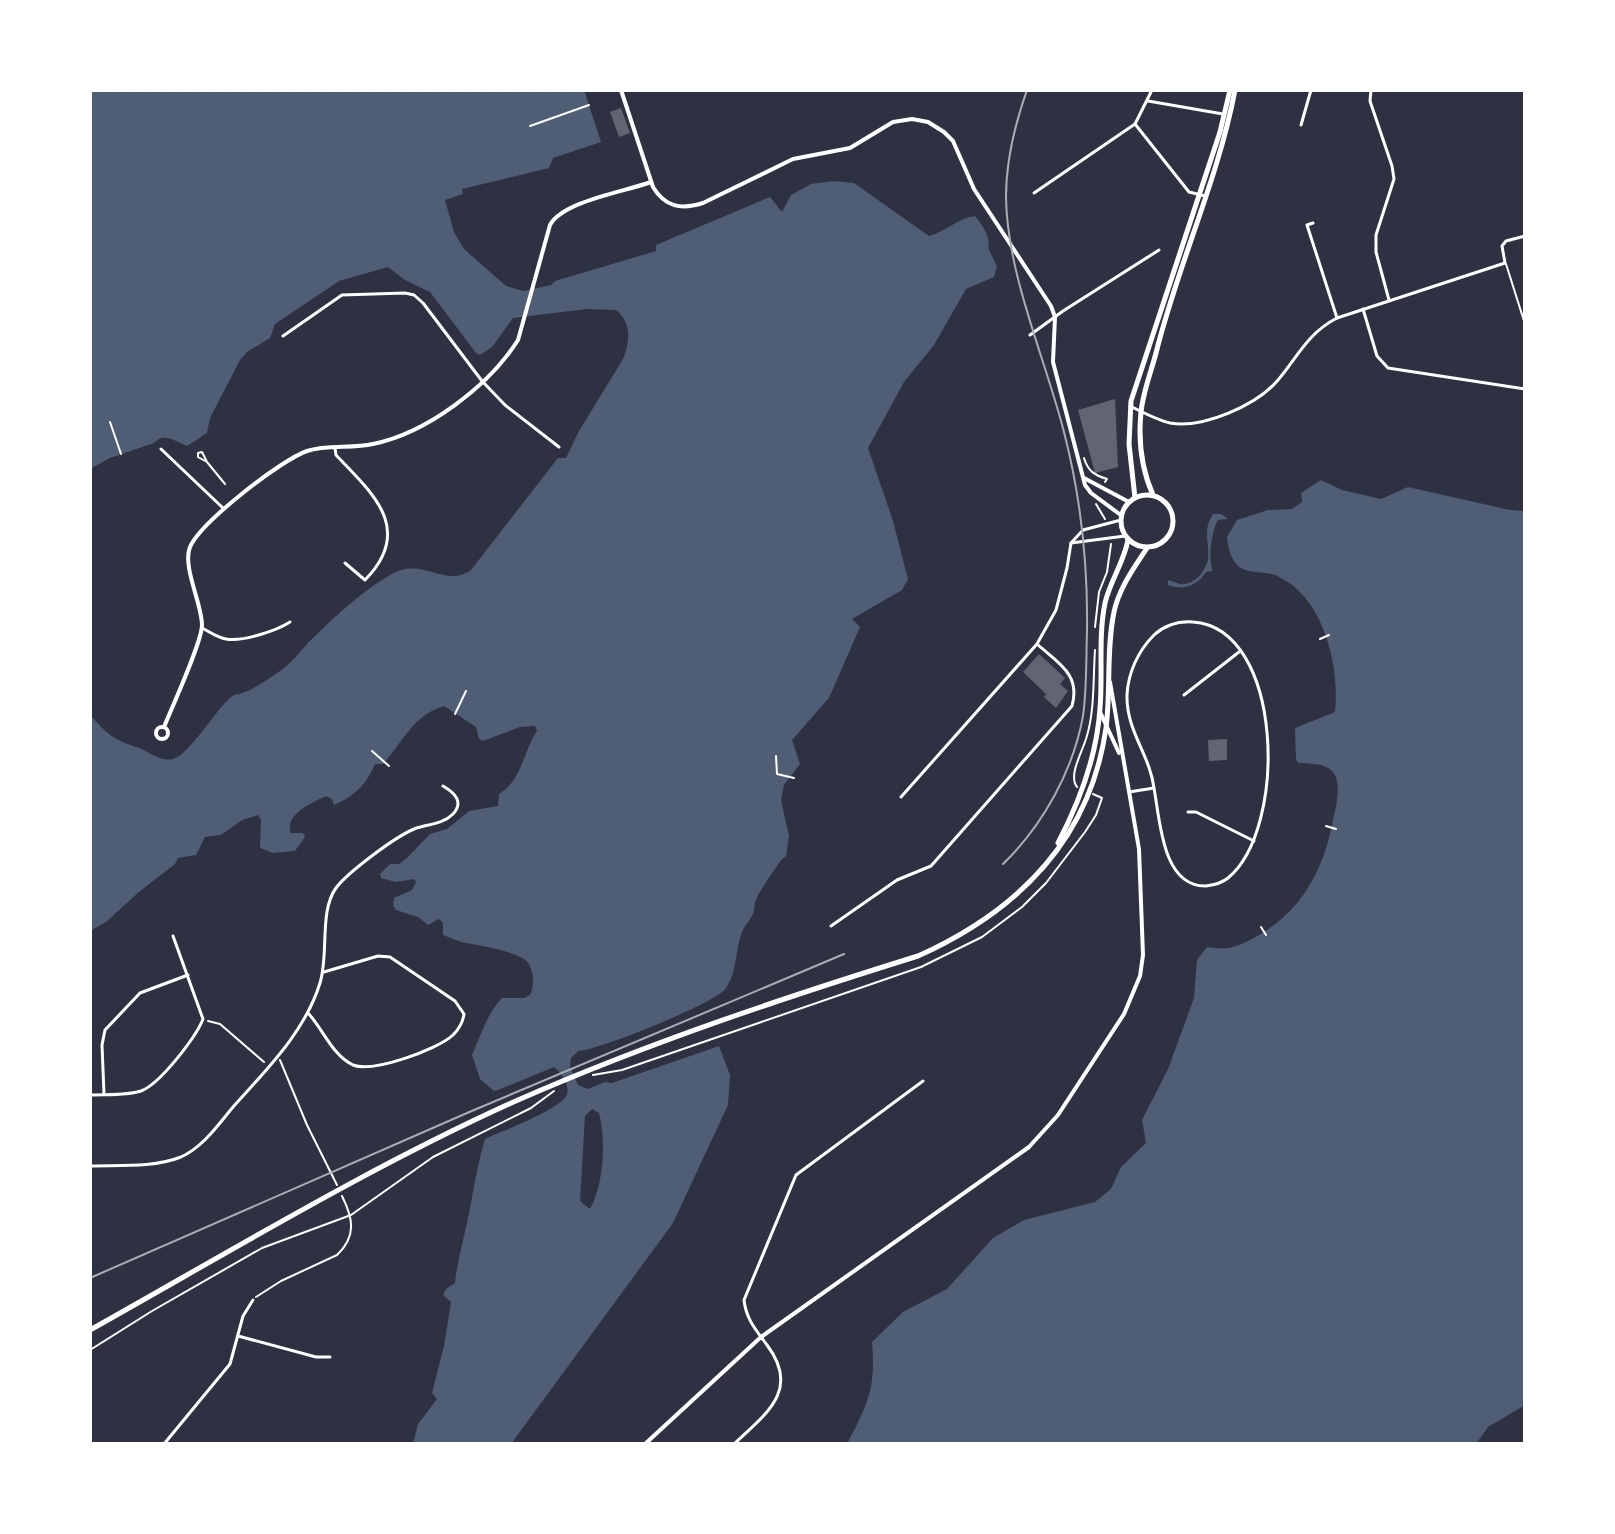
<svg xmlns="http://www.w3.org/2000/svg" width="1615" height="1534" font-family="'Fira Sans Condensed',sans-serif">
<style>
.water{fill:#4f5d75;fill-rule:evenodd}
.building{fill:#626471}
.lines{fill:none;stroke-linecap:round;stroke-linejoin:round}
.path{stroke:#fff;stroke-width:2}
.service{stroke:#fff;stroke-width:2}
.pedestrian{stroke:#fff;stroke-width:2}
.minor{stroke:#fff;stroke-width:3}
.tertiary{stroke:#fff;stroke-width:4}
.secondary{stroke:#fff;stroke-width:5}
.rail{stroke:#abadb3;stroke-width:2}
</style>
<rect width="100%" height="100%" fill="#2d3142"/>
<g class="water">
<path d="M90,90h494l17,52 -48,16 -4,10 -87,21 1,5 -18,6 9,32 10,17 42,37 17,5 28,-6 4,-4 101,-30v-6l114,-48 12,15 9,-17 20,-11 23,-3 20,2 75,53c16,-4 29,-18 46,-20 7,9 16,20 13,32l9,18 -3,11 -28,12 -32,56 -30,37 -36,66 25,73 15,58 -6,11 -50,29 8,8 -31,71 -37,42 8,24 -16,21 -3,15 8,36 -3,20 -5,4c-8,13 -20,27 -26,42 -1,4 0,8 -2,12 -3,7 -10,13 -12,21 -6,17 -4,38 -15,53 -9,15 -130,63 -148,63l-7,7 -1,9 8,18 10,4 17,-7 7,1 107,-37 11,29 -2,30 -55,118 -162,221h-98l5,-20 19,-25 -5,-6 12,-47 7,-44 -8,-7 3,-6 9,-6c2,-20 7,-37 11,-56 7,-30 10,-59 19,-88 15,-7 79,-31 82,-45 3,-9 -6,-22 -13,-27l-56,23 -4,1 -14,-12 -8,-24c9,-20 14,-40 30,-57h22l6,-3c5,-9 4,-30 -6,-36 -14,-9 -47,-14 -63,-17 -6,-2 -12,-5 -18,-7v-12l-4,-4 -11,6 -10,-8 -22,-7 -3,-5 1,-7 18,-8 4,-8 -2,-3 -18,3 -15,-4 -1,-4 10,-10h9l8,-6 23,-24 17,-5 22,-18 29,-5 1,-12c24,-15 24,-43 38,-63l-2,-5 -15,1 -37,14 -4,-2 -3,-12 -32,-21c-31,9 -41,36 -61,58h-8c-9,21 -20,32 -41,41l-2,-6 -6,-3c-15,7 -42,19 -35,37h12l2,4 -10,14 -22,2 -13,-5 1,-28 -3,-5 -16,5 -21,15 -16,2 -9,18 -18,3 -3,6 -36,28 -33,30 -16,9v-216c18,20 24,25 49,33 11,4 21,14 34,11 16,-4 44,-51 58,-62 7,-5 3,-1 11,-4 13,-4 31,-17 42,-25 12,-9 19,-21 30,-31 22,-22 49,-46 76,-62 32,-20 55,14 81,-5l87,-112h8l13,-27 44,-72c7,-18 9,-36 -7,-49l-29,-1 -74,9 -21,29 -12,8 -4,-2 -46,-61 -25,-12 -17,-13 -49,14 -64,43 -5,14 -23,14 -7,8 -30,58 -3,15 -20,13c-12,-5 -23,-14 -33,-3l-44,15 -20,11zM592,1109l7,4c7,27 5,71 -9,96l-10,-8 5,-85z"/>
<path d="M1321,480l21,10 39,9 27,-12 102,23 15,1v894l-37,22 -12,17h-629c21,-40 29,-56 25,-102l31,-30 44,-23 46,-51 31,-18 71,-18 16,-13 10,-22 25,-24 -4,-23 26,-51 26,-71 3,-38 10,-13c23,4 32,-1 52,-12 46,-27 66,-69 75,-120 3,-12 7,-32 -1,-43 -7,-9 -23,-8 -34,-9l-3,-3 -1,-32 40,-16c5,-45 -11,-114 -56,-135 -11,-6 -25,-3 -36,-8 -11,-5 -15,-20 -16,-32l10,-17 31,-10 24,-1 10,-7 -1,-9z"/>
<path d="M1213,514h8l7,5 -10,1c-7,12 -10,40 -5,51l-7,1c-9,14 -23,19 -38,13v-5c4,1 8,3 12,4 14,2 26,-13 28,-25 2,-17 -6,-28 5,-45z"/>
</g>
<g class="building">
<polygon points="621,108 630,133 619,137 610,112"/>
<polygon points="1115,399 1118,467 1095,473 1078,410"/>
<polygon points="1039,654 1065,678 1060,684 1068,691 1056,708 1044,697 1046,694 1023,672"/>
<polygon points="1227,739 1227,760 1209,761 1208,740"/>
</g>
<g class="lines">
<g class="path">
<polyline points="520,91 524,90"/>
<polyline points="530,126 589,105"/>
<polyline points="110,422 121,454"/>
<path d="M1084,458c4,13 10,17 23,21l-2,3"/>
<polyline points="1096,504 1105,519"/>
<polyline points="1095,627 1099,592 1107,572 1111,544"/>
<polyline points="1320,639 1329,635"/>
<polyline points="455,714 466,691"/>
<polyline points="372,751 389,766"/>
<polyline points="776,756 777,774 794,778"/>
<path d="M1077,787c-9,-11 5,-35 9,-48 9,-28 7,-60 9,-89"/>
<polyline points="1326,826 1336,829"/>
<polyline points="1261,927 1266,935"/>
<polyline points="208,1021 220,1024 264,1062"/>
<polyline points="280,1060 307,1125 337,1185"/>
<polyline points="593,1075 622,1070 921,967 982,937 1022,907 1046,883 1085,832 1096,815 1102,798 1093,794"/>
<path d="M256,1297l25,-16 56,-26c20,-19 16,-37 5,-59"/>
<polyline points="90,1350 152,1311 262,1248 351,1215 433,1157 531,1108 554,1091"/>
</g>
<polyline class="service" points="1506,264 1525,324"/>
<polyline class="pedestrian" points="207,462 198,457 198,453 202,452 207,462 225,484"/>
<g class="minor">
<polyline points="1371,90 1370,101 1392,166 1394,179 1376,235 1376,252 1389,300"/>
<polyline points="1148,101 1223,114"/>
<polyline points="1135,124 1189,192 1205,196"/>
<polyline points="1301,125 1311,90"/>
<polyline points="1034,193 1135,124 1152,90"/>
<polyline points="1313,223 1307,225 1337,318"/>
<polyline points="1363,309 1377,356 1388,368 1525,389"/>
<polyline points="1030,335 1063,311 1159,250"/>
<polyline points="283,336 342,295 405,293 414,295 423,303 482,381 505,405 559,447"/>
<path d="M1130,406c12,6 27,14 40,17 33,6 87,-18 108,-43 20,-24 30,-47 59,-62l168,-55 -3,-17 4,-5 19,-5"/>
<path d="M335,448l1,7c36,38 79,74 29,125l-20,-17"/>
<polyline points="161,449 223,508"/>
<polyline points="1071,543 1125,536"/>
<path d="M202,628c8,4 16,10 24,11 16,3 50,-8 64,-17"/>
<polyline points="1184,695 1239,652"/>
<path d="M1129,792l25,-4c6,32 8,99 52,98 8,-1 16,-3 22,-8 60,-49 56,-250 -35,-256 -16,-1 -28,3 -39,13 -16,16 -26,38 -27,60 -1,36 23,60 27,93"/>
<polyline points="901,797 1037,644 1056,610 1067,568 1071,543 1083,530 1121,520"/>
<polyline points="1188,812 1196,812 1254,841"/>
<path d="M831,926l66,-46 34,-14 141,-160c9,-32 -14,-43 -35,-62"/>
<path d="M308,1013c15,16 24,42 45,52 19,8 84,-15 100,-30 6,-6 10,-13 11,-21l-9,-13 -65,-44 -12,-1 -54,16"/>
<polyline points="104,1094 102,1045 105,1030 140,993 188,975"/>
<path d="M90,1095c16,-1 36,1 51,-4 19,-7 55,-54 62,-72l-30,-83"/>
<path d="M90,1166c29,-1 63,2 91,-9 22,-10 37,-32 52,-50 33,-37 72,-75 87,-124 9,-28 -1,-72 16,-95 12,-16 59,-51 78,-59 13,-5 28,-4 39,-15 11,-12 2,-21 -10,-28"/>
<polyline points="238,1336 316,1357 330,1357"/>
<polyline points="164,1444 230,1364 243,1316 253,1300"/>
<path d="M734,1444c32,-30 67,-54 33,-99 -11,-15 -21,-26 -23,-45l52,-125 127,-94"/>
</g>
<g class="tertiary">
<path d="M621,90l32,97c12,20 28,23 50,16l90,-44 57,-11 43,-26 19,-3 16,3 16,10 9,9 21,48 77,117 4,11 -2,45 32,123 6,8 31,23"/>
<polyline points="1084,478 1129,502"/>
<polyline points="1101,714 1119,753"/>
<circle cx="162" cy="733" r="6"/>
<path d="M164,727c8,-20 38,-85 38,-102 0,-21 -20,-59 -12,-78 11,-25 91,-87 117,-96 20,-7 45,-2 66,-7 54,-11 116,-58 145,-104l32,-115c13,-24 74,-33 101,-43"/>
<polyline points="645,1444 761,1337 1029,1147 1058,1115 1124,1014 1140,976 1143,955 1139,849 1110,682"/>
</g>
<g class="secondary">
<circle cx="1147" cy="521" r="26"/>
<path d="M1153,495c-12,-27 -15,-53 -12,-83 2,-20 10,-40 15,-59 22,-89 62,-173 79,-263"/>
<polyline points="1135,498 1129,444 1131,401 1220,132 1230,90"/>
<path d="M1058,843c22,-42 39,-87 42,-135 3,-34 -2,-71 5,-105 5,-22 19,-41 23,-63"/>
<path d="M90,1330c141,-79 281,-164 428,-230 130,-57 265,-102 400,-144 100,-45 172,-116 188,-228 5,-38 0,-78 8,-116 5,-24 20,-44 33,-64"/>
</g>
<g class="rail">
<path d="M1003,864c40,-39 70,-93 80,-148 4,-28 3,-57 4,-85 1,-68 -6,-133 -23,-199 -19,-74 -57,-158 -58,-235 0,-37 9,-73 21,-107"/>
<polyline points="90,1278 467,1113 844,954"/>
</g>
</g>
<rect width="1615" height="1534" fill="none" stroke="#ffffff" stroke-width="184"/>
</svg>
